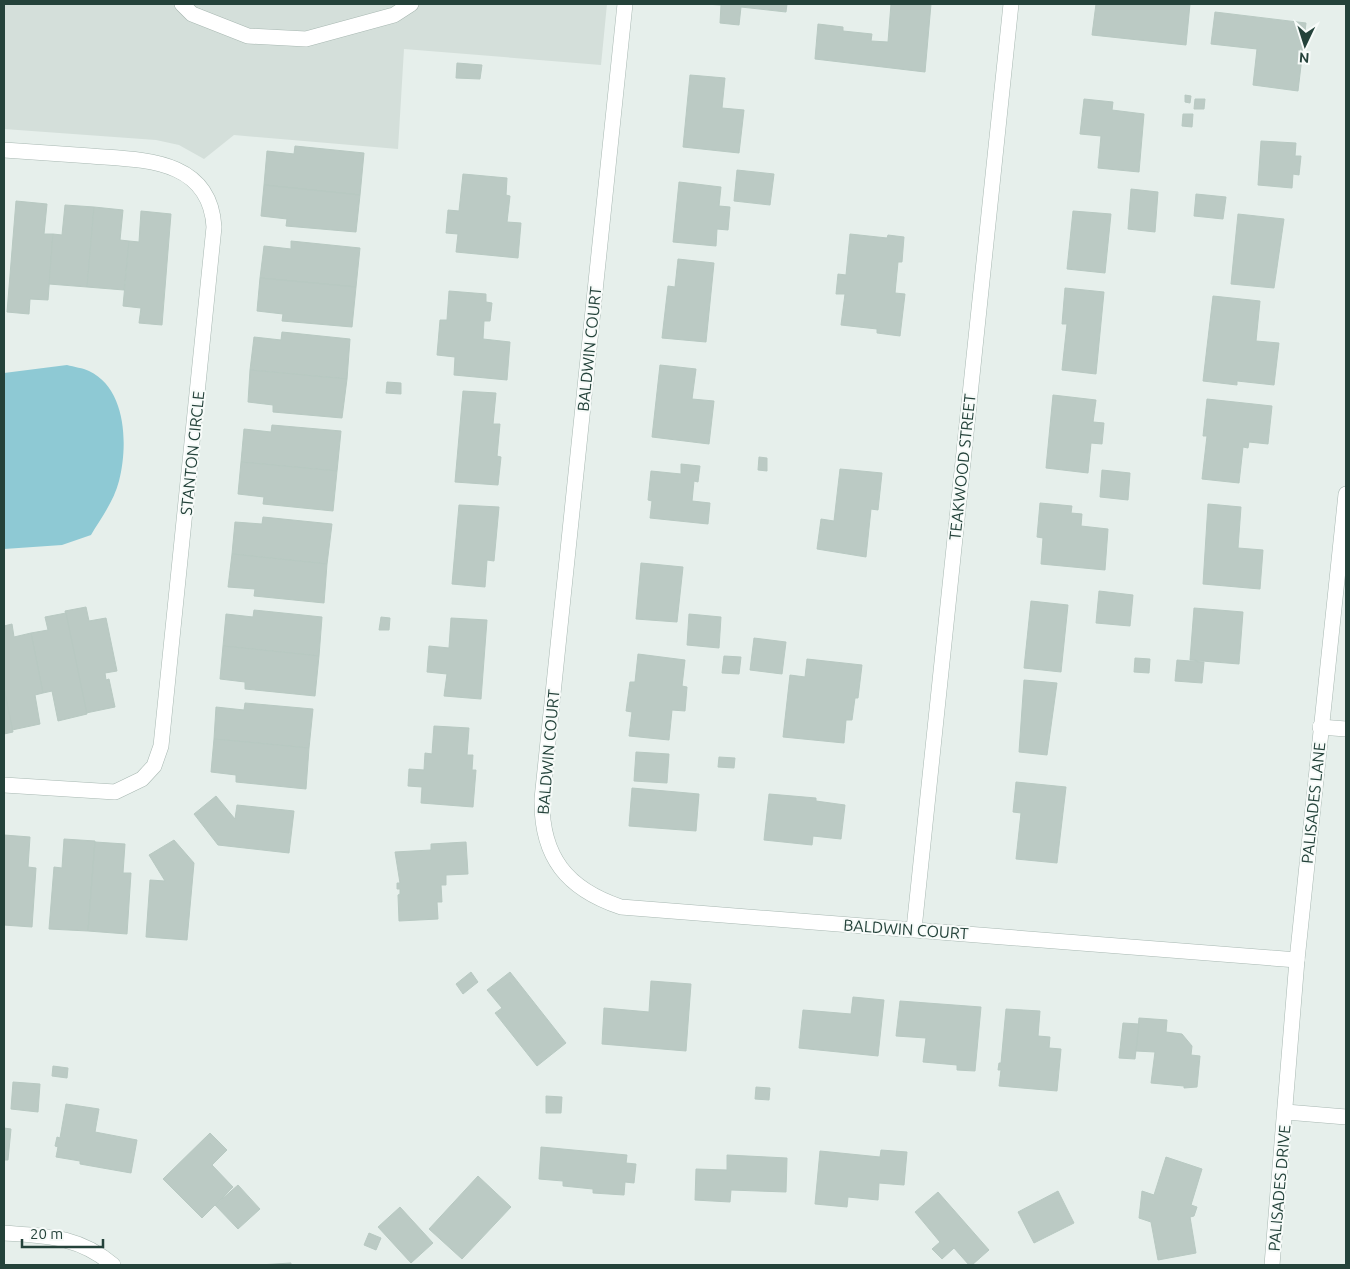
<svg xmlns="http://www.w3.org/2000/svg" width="1350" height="1269" font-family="Ubuntu,sans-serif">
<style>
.built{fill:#d4dfda}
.water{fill:#8ec9d4}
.building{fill:#bbcac4;stroke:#b8c9c2}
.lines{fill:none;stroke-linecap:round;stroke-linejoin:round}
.minor-casing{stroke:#a8b8b2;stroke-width:16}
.minor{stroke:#fff;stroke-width:15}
.labels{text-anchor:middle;stroke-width:4;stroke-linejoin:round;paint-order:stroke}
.street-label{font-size:16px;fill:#24423a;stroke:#f7fbf9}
</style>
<rect width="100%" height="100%" fill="#e6efeb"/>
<polygon class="built" points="4,4 607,4 601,65 404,49 398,149 234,135 204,159 179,145 156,140 4,129"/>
<path class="water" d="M67,365c7,2 16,3 22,6 38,18 39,75 30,110 -5,20 -18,37 -28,54l-29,10 -58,4v-176z"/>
<g class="building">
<polygon points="705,4 787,4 786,12 741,7 739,25 720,23 721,5"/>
<polygon points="891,4 931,4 925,72 815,59 818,24 843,27 843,31 872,34 871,41 888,42"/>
<polygon points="1096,4 1190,4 1186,45 1092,35"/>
<polygon points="1215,12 1306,23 1298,91 1253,85 1257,49 1211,44"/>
<polygon points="457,63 482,65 480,79 456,78"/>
<polygon points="690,75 725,78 722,108 744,110 739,153 683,147"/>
<polygon points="1185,95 1191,96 1190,103 1185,102"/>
<polygon points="1084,99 1113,102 1112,110 1144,114 1139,172 1098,168 1101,136 1080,134"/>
<polygon points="1195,99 1205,99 1204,109 1194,109"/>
<polygon points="1183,114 1193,114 1192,127 1182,126"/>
<polygon points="1261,141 1296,143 1295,156 1301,156 1299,175 1293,174 1292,188 1258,185"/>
<polygon points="295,146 364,153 360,195 264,185 267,151 294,154"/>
<polygon points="737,170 774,174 770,205 734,201"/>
<polygon points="463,174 507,178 506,195 510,196 507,222 521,223 518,258 456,252 458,234 446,233 448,210 459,211"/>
<polygon points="679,182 721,187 719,206 730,207 728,230 717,229 716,246 673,242"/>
<polygon points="264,185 360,195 356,232 286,226 287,219 261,216"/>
<polygon points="1131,189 1158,192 1155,232 1128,229"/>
<polygon points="1196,194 1226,197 1223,219 1194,216"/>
<polygon points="16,201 47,204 44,234 53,234 48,300 30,299 29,314 7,312"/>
<polygon points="65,205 94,207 87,287 49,284 53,234 62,235"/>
<polygon points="94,207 123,210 120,240 129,241 124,290 87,287"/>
<polygon points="141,211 171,214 162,325 139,323 141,308 123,306 129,241 139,242"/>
<polygon points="1073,211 1111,214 1105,273 1067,269"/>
<polygon points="1238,214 1284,219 1274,288 1231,284"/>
<polygon points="850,234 887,238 888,235 904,237 902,262 898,262 895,293 905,294 900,336 877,333 877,329 841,325 845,294 836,294 838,274 846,275"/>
<polygon points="291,241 360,248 356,287 260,278 264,246 291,249"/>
<polygon points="678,259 714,263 706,342 662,338 668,286 675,287"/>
<polygon points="260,278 356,287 352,327 282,321 283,314 257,311"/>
<polygon points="1065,288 1104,292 1096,374 1062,370 1067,324 1062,324"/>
<polygon points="449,291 486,294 486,302 492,303 490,321 484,321 483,339 510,342 507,380 454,375 455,357 437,355 440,320 447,320"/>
<polygon points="1213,296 1260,301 1256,341 1279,343 1274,385 1237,381 1237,385 1203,381"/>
<polygon points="282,332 350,339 347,379 250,370 254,337 281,340"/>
<polygon points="660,365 696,369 692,399 714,401 709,444 652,437"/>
<polygon points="250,370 347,379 342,418 273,412 273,405 248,402"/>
<polygon points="387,382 401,383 401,394 386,393"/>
<polygon points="463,391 496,393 493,424 500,424 497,456 501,457 498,485 455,482"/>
<polygon points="1053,395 1096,400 1093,422 1104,423 1102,444 1091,443 1088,473 1046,468"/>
<polygon points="1207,399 1272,406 1268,444 1249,442 1248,448 1243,447 1239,483 1202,479 1207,436 1203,436"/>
<polygon points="272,425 341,431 337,471 241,462 244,429 271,432"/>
<polygon points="759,457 767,458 767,471 758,470"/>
<polygon points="241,462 337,471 333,511 263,504 264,497 238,494"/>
<polygon points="681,464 700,466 698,482 694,481 692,501 710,503 708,524 650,518 652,501 648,500 651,471 681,474"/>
<polygon points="840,469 882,473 878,510 871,509 866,557 817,549 821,519 834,521"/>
<polygon points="1102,470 1130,473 1128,500 1100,497"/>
<polygon points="1040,503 1072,506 1071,513 1082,514 1081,526 1108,529 1105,570 1041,564 1043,538 1037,537"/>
<polygon points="1208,504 1241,507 1238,548 1263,550 1260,589 1203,584"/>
<polygon points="459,505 499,507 494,561 487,560 485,587 452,584"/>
<polygon points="263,517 332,524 327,564 232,554 235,522 262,524"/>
<polygon points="232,554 327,564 324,603 254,596 255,589 228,587"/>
<polygon points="641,563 683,567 677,622 636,619"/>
<polygon points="1099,591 1133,595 1130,626 1096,623"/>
<polygon points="1031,601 1068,605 1061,672 1024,668"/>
<polygon points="86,607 89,621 106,618 117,671 105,673 106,680 109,679 115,707 86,713 65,611"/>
<polygon points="1194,608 1243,612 1239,664 1190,660"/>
<polygon points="254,610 322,617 319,656 223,646 226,614 253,617"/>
<polygon points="66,613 87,714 58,721 52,691 43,693 31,633 48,630 45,617"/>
<polygon points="689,614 721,617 719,648 687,645"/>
<polygon points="381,617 390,618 389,630 379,630"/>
<polygon points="451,618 487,620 481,699 444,696 447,674 427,672 429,646 449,648"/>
<polygon points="12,624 14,637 31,633 43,693 35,695 40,724 12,730 4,689 4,626"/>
<polygon points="754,638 786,642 782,674 750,670"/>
<polygon points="223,646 319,656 315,696 245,689 245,682 220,679"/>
<polygon points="638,654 685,660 682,686 687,687 685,711 672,710 669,740 629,736 632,712 626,711 630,682 635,682"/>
<polygon points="724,656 741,657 739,674 722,673"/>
<polygon points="1135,658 1150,659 1149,673 1134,672"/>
<polygon points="807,659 862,665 858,698 855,698 852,720 846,720 844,743 783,737 790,675 805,677"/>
<polygon points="1177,660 1204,662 1202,683 1175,681"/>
<polygon points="1024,680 1057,683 1047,755 1019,752"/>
<polygon points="4,689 13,732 4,734"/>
<polygon points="245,703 313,709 309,748 214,739 216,707 244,710"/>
<polygon points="434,726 469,728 467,755 473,755 472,770 476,770 473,807 421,803 422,787 408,786 409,769 424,770 425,753 432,754"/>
<polygon points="214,739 309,748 306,789 236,782 236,775 211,772"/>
<polygon points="636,752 669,754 667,783 634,781"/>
<polygon points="719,757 735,758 734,768 718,767"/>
<polygon points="1016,782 1066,787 1057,863 1016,859 1021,813 1013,812"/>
<polygon points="632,788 699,794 696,831 629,826"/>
<polygon points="769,794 816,798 816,801 845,805 841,839 813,836 812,845 764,840"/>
<polygon points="216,796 235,819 237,805 294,811 289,853 218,845 194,814"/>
<polygon points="4,835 30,837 28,867 36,868 32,927 4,925"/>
<polygon points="64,839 95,841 88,931 49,929 54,867 62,868"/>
<polygon points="174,840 194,863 187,940 146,937 150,880 165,881 149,855"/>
<polygon points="95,842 125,844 123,873 131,873 127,934 88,931"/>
<polygon points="466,842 468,874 446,875 446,885 441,885 442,902 437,902 438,919 399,921 398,895 400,894 400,889 397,889 397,883 400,883 395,852 431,850 431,844"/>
<polygon points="471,972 478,982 463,994 456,984"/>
<polygon points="510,972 566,1043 537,1066 495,1013 502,1008 487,990"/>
<polygon points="651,981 691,984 686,1051 602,1044 604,1008 649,1012"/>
<polygon points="853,997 884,1000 878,1056 799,1048 803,1010 851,1014"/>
<polygon points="900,1001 981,1007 975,1071 957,1070 957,1065 923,1062 926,1038 896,1036"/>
<polygon points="1006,1009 1040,1011 1038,1036 1050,1037 1049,1048 1061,1049 1057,1091 999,1086 1001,1070 998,1070 999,1063 1001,1063"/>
<polygon points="1139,1018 1167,1020 1166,1032 1182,1034 1192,1046 1191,1055 1200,1056 1197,1087 1184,1088 1184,1086 1151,1083 1155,1052 1136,1051"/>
<polygon points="1123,1023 1139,1024 1135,1059 1119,1058"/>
<polygon points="53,1066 68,1068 67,1078 52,1076"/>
<polygon points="13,1082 40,1084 38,1112 11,1109"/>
<polygon points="756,1087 770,1088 769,1100 755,1099"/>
<polygon points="546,1096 562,1097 561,1113 546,1113"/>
<polygon points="66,1104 99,1109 95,1132 137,1140 131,1173 80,1164 80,1161 56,1157 58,1147 55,1146 57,1137 60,1138"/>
<polygon points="4,1128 11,1129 8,1160 4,1160"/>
<polygon points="210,1133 227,1150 212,1165 233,1187 202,1218 163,1179"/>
<polygon points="541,1147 627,1155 626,1163 636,1164 634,1183 625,1182 624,1195 593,1193 593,1189 563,1186 563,1181 539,1179"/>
<polygon points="881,1150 907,1152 904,1185 879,1183 878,1200 848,1197 847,1207 815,1204 820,1151 880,1157"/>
<polygon points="727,1155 787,1158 786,1192 731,1190 730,1202 695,1200 696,1169 727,1170"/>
<polygon points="1166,1157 1202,1169 1191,1205 1197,1207 1194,1216 1190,1217 1196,1253 1158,1260 1151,1222 1139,1218 1142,1191 1154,1195"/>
<polygon points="478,1176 511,1207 462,1259 429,1229"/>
<polygon points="238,1185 260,1209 238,1229 215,1205"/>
<polygon points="1058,1191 1074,1223 1034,1243 1018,1212"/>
<polygon points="938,1192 989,1250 972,1265 969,1265 954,1248 942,1259 932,1249 940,1242 915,1212"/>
<polygon points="400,1207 433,1243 411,1263 378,1227"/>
<polygon points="369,1233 381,1238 376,1250 364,1245"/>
<polygon points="291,1263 291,1265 259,1265"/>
</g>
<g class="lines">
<defs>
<g id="minor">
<polyline points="182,4 192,14 248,36 306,39 394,15 411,4"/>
<path d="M625,4l-83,795c-1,58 25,90 79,108l676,53"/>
<path d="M4,150c29,2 58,4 87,6 51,4 119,2 123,71l-53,519 -7,20 -12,13 -27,13 -111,-7"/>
<polyline points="1320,727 1346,729"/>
<polyline points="914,929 1011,4"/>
<polyline points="1286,1112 1346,1117"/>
<path d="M4,1233c43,3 75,3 109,32"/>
<polyline points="1272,1265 1297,960 1346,494"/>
</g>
</defs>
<use href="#minor" class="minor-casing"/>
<use href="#minor" class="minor"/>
</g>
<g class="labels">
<g class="street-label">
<text transform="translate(589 349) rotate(-84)" y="6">BALDWIN COURT</text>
<text transform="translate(192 453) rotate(-84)" y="6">STANTON CIRCLE</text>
<text transform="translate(962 467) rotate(-84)" y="6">TEAKWOOD STREET</text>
<text transform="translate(548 752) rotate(-85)" y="6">BALDWIN COURT</text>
<text transform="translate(1313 803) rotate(-84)" y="6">PALISADES LANE</text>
<text transform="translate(906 929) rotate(4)" y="6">BALDWIN COURT</text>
<text transform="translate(1279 1188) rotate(-85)" y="6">PALISADES DRIVE</text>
</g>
</g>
<rect width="1350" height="1269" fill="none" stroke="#24423a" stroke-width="10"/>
<g transform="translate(1305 45) rotate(184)" stroke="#f7fbf9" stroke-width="4" paint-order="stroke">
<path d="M0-4L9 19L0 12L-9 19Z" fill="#24423a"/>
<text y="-8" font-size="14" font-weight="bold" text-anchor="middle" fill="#24423a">N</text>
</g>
<path d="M22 1239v8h81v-8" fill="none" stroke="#24423a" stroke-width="2.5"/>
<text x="30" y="1239" font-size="15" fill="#24423a" stroke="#f7fbf9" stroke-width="4" paint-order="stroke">20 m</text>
</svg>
